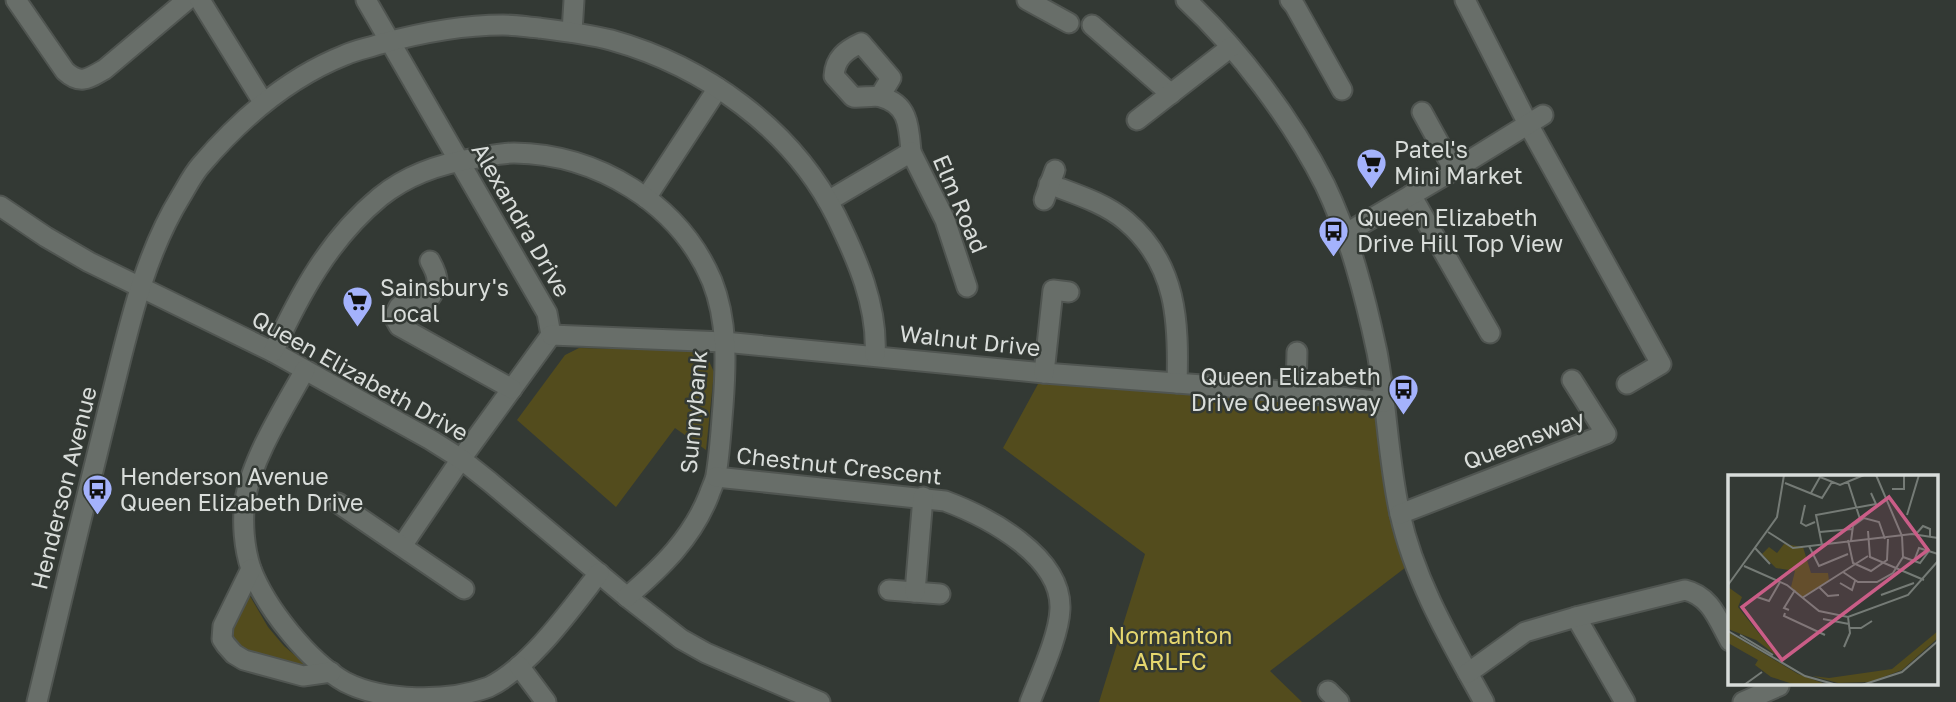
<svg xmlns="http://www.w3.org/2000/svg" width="1956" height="702" font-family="'Golos Text',sans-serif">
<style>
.green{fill:#534c1d}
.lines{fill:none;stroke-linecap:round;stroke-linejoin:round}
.minor-casing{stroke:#505551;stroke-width:23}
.minor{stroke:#686e69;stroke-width:19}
.labels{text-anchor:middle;stroke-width:5;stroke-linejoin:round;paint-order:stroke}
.poi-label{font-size:23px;fill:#d9ddda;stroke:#333934;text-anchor:start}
.street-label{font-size:23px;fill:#d9ddda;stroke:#333934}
.park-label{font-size:23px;fill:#e5d66e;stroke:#333934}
.inset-road{fill:none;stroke:#757b76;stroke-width:2}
.view{fill:#ca5d87;fill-opacity:0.15;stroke:#ca5d87;stroke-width:3.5}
.inset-edge{fill:none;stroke:#d9ddda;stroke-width:3.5}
</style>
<rect width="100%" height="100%" fill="#333934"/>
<g class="green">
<polygon points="579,348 696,351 708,359 714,372 706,450 675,428 616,507 517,420 565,355"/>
<polygon points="1044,373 1384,402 1414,561 1270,671 1302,702 1099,702 1145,554 1003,448"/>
<polygon points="247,591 268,627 284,646 311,669 256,660 231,640 231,624 235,625 243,608 241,600"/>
</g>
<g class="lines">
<defs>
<g id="minor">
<path d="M16,0l49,71c15,14 23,8 40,-2l82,-69"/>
<polyline points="200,0 263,102"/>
<polyline points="366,0 547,313 551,335 461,459 402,546"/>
<polyline points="1027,0 1069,23"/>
<path d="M1186,0c53,49 106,120 139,185 25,52 40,111 52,167 10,53 11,109 23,162 15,68 51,128 84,188"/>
<polyline points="1290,0 1295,6 1342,90"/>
<polyline points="1465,0 1528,124 1661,364 1627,384"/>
<polyline points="1092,25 1171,94"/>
<polyline points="572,32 574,0"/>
<path d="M880,96l11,-18 -30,-35c-15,7 -26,15 -27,33l19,21c8,1 22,-2 28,0 28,7 28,31 30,55"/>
<polyline points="1422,112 1454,170"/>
<polyline points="1137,120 1231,47"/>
<path d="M1049,184c26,10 56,19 77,37 51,43 53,101 51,162"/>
<polyline points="1411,195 1490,333"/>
<polyline points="646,198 718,88"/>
<polyline points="1044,200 1055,170"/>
<polyline points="828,201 911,152 945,220 967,287"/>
<polyline points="0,206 46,237 89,262 273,352 431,440 461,459 490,482 627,597 681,639 706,653 820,702"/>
<polyline points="1345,234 1454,170 1543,115"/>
<path d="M430,261c10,18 10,24 -3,41l-7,-5 -9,-1 -12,11 -5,10 5,9 113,63"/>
<polyline points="551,335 724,342 1044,373 1296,392 1384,402"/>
<path d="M273,352c27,-58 56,-113 107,-155 27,-22 63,-34 97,-39 12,-2 25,-5 37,-5 83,1 165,50 198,128 16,40 14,84 11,125 -2,23 -3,46 -7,69 -1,7 -5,13 -7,20 -17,43 -47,72 -82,102"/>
<path d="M305,370c-21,38 -53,88 -60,130 -3,22 -1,48 6,69 15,39 57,92 94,113 39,20 104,20 144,5 41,-20 82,-78 110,-114"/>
<polyline points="1044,373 1053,290 1069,292"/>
<polyline points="1296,392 1297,352"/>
<path d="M716,477l229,24c43,16 117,55 115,108 -1,27 -20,67 -30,93"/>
<polyline points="338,503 464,589"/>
<polyline points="1400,514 1606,434 1572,380"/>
<polyline points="251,569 223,626 222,639 226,645 234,654 244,660 303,676 331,672"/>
<polyline points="889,590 940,594"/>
<polyline points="915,592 923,497"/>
<polyline points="1576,617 1625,702"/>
<polyline points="519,666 546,702"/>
<path d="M1468,673l57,-41 51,-15 109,-27c26,6 33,30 45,51"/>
<polyline points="1328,691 1339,702"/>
<path d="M37,702c23,-97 47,-195 71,-292 19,-73 33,-149 73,-214 6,-10 12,-22 20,-31 40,-47 86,-87 144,-110 11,-5 23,-7 35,-11 40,-11 81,-19 123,-19 12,0 24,2 36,3 24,3 49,6 72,12 93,26 181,88 225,176 21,43 42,90 39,139"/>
<polyline points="1743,702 1779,686"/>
</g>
</defs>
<use href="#minor" class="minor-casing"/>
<use href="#minor" class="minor"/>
</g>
<defs>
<symbol id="supermarket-pin" viewBox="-11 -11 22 30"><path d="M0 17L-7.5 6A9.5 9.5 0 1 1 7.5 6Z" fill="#a4b2fc" stroke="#333934"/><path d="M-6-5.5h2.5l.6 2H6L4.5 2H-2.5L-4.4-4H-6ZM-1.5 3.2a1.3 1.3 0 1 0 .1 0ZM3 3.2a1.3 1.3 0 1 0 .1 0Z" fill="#111"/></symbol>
<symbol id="bus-pin" viewBox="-11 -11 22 30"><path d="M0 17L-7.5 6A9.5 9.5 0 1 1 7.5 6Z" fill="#a4b2fc" stroke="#333934"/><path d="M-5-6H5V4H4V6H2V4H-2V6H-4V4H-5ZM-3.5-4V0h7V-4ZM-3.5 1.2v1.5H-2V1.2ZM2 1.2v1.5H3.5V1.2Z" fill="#111"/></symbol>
</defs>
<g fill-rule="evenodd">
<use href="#supermarket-pin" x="1354" y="146" width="35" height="47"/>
<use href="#bus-pin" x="1316" y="214" width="35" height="47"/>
<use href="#supermarket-pin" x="340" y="284" width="35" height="47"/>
<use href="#bus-pin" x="1386" y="372" width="35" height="47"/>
<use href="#bus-pin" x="80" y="472" width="35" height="47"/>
</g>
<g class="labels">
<g class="poi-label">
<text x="1394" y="158">Patel's<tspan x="1394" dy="26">Mini Market</tspan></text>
<text x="1357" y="226">Queen Elizabeth<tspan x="1357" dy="26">Drive Hill Top View</tspan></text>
<text x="380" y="296">Sainsbury's<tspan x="380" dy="26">Local</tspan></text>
<text x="1381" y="385" text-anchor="end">Queen Elizabeth<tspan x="1381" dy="26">Drive Queensway</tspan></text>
<text x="120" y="485">Henderson Avenue<tspan x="120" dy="26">Queen Elizabeth Drive</tspan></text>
</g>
<g class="street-label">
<text transform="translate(960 204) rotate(67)" y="8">Elm Road</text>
<text transform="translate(521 220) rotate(60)" y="8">Alexandra Drive</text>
<text transform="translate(970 341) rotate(6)" y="8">Walnut Drive</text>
<text transform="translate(360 376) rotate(29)" y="8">Queen Elizabeth Drive</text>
<text transform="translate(694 412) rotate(-85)" y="8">Sunnybank</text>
<text transform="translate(1524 440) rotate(-21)" y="8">Queensway</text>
<text transform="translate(839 466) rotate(6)" y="8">Chestnut Crescent</text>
<text transform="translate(64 488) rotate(-76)" y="8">Henderson Avenue</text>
</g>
<g class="park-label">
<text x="1170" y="644">Normanton<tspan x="1170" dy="26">ARLFC</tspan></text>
</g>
</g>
<g transform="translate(1728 475)">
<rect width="210" height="210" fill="#333934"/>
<path d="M56,69l19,3 8,26h17l1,8 -27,17 -11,-11 4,-16 -19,-3 -14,-14 7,-7 8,6zM0,112l14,10 -4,10 39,49 -21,-16 -28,-11zM210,156v7l-36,32 -32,12 -32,1 -26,-7 17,2 63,-9zM0,157l70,42 30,11 -35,-1 -22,-7 -16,-12 3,-5 -30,-17z" fill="#534c1d"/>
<path class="inset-road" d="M120,7l12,37M57,8l37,15 10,-16M164,14h12v-14M83,18l9,-16 20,8 24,-10M77,30l-4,18 5,3 9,-4M179,40l12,-40M140,56l2,26 54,23M40,57l25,16 119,-14 26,4M92,57l32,-3M188,59l7,-8 7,3v7M120,65l5,23 18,8 16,-11 1,-21M123,66l2,-15 11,-8 15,4 6,17M94,70l-6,-30 60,-11 -5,-11M81,71l10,20 29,-12M27,73l15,16M175,82l17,6 9,-12M186,86l5,-13 19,6M16,91l43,19 32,26 29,6 60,-22 30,-34M115,97l15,10h19l16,-9 10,-16 -1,-21 -26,-61M112,108l12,7 3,-9M0,110l49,-68 7,-42M91,112l9,9 11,-1M153,120l33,-12M29,122l12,4 11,-19M74,123l66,-42M61,135l-5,-2 11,-18M57,138l-1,3 41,19M95,144l26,5M122,153h11l11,-7M0,156l77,45 32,9M12,160l33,20M116,172l6,-14 -2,-16M16,210l18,-13M134,210l40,-13 36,-31"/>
<path class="view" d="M161,22l39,53 -146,110 -40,-53z"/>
<rect width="210" height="210" class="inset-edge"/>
</g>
</svg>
